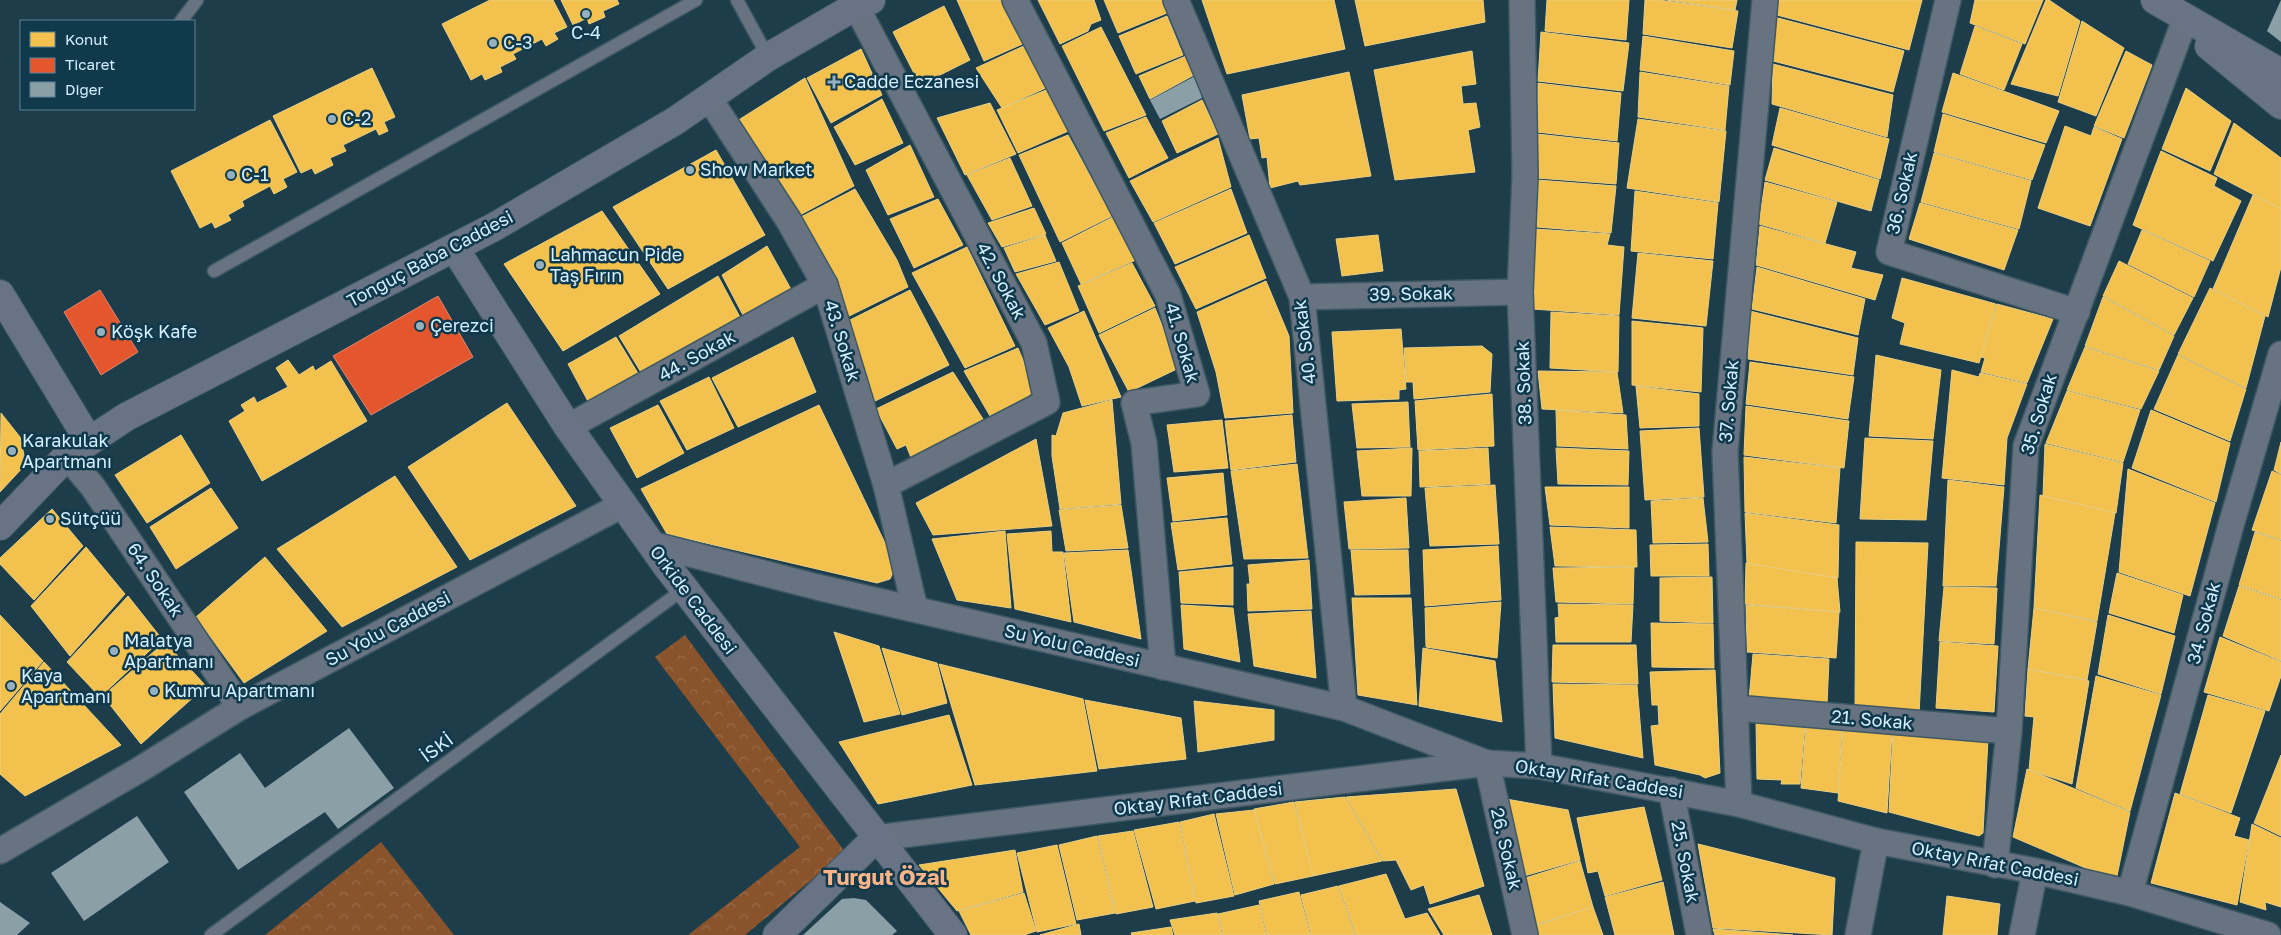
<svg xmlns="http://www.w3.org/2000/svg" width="2281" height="935" font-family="'Golos Text',sans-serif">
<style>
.park{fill:url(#park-crowns)}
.homes{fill:#f2c14e;stroke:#e9cf83}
.shops{fill:#e4572e;stroke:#df856d}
.building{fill:#8b9fa7}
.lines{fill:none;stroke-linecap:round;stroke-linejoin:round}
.lane-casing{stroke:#3e5864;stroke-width:15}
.street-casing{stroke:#3e5864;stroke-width:28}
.secondary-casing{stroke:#3e5864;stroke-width:30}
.lane{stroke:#687382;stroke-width:12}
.street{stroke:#687382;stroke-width:25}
.secondary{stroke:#687486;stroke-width:28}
.poi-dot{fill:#94b1c0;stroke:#10394c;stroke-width:2}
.labels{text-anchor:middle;stroke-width:5;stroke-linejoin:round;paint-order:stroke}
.poi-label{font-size:18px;fill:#d4efff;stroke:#10394c;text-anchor:start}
.street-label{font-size:18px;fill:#d4efff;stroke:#10394c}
.district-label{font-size:22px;font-weight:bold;fill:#fbb589;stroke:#10394c}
</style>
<defs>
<pattern id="park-crowns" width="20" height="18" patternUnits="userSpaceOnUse" patternTransform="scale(1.25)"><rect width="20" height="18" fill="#89532b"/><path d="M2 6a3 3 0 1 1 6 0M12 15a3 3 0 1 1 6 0" fill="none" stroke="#996c4b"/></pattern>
</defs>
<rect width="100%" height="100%" fill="#1d3d4b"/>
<g class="park">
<polygon points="685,635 845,852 745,935 688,935 800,847 655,657"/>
<polygon points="381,842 454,935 265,935"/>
</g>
<g class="homes">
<polygon points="490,0 553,0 567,27 554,33 558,39 546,46 542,39 513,54 516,59 500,67 502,72 485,80 482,74 471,80 442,24"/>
<polygon points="561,0 617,0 619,4 603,11 605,17 589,24 587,18 573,25"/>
<polygon points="957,0 1006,0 1027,42 984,61"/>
<polygon points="1038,0 1094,0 1101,20 1091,24 1088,31 1060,44"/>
<polygon points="1104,0 1163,0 1167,13 1118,33"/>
<polygon points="1202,0 1334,0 1345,49 1227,74"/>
<polygon points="1355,0 1483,0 1485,22 1365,46"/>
<polygon points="1547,0 1629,0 1626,40 1545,31"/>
<polygon points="1645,0 1659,0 1738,11 1732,48 1643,34"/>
<polygon points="1667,0 1737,0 1735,10"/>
<polygon points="1775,0 1922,0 1909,50 1773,14"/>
<polygon points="1975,0 2043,0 2025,44 1970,23"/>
<polygon points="2046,0 2049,0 2080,21 2058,96 2011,84"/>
<polygon points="944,6 970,60 920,85 893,32"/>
<polygon points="1167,16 1183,55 1136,74 1119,36"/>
<polygon points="1774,17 1904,51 1893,92 1773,61"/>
<polygon points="2082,21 2124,48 2096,116 2058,102"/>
<polygon points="1975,26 2022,44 2004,90 1960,74"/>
<polygon points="1101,27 1146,115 1104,131 1062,46"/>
<polygon points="1541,32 1629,43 1623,91 1538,81"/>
<polygon points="1643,36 1734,51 1730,85 1640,70"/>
<polygon points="1028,44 1050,86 1002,108 976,68"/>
<polygon points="861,49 882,95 831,123 807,78"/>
<polygon points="1472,51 1476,84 1461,86 1463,104 1476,103 1480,127 1468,130 1475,172 1395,180 1374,70"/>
<polygon points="2126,51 2152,65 2124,138 2094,126"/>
<polygon points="1186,56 1194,75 1150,99 1139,76"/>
<polygon points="1773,64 1893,95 1887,137 1772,104"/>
<polygon points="372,68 395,117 384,122 388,131 379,135 376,129 343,145 346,151 330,158 333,165 315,174 312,168 301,173 273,116"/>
<polygon points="1349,72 1371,176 1300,185 1298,181 1270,188 1267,157 1262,158 1259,138 1250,139 1242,95"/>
<polygon points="1640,72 1729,86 1725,130 1638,117"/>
<polygon points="1953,73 2059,111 2046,143 1942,112"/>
<polygon points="805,78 854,186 800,215 737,121"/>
<polygon points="1538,83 1621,93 1617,141 1537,132"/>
<polygon points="1051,88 1073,129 1018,153 997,110"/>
<polygon points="2186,88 2231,121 2210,171 2162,149"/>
<polygon points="882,99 903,143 855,165 834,127"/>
<polygon points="1202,100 1218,134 1177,153 1162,121"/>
<polygon points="990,103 1016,154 965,175 937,118"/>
<polygon points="1780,108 1889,139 1880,179 1772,145"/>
<polygon points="1943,114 2045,145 2032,180 1934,152"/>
<polygon points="1146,117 1168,158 1129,178 1106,133"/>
<polygon points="1638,119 1726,131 1719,202 1627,188"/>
<polygon points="270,120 297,172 283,179 287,187 274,194 270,186 242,201 244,206 228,215 231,220 215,228 212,222 200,228 171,171"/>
<polygon points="2234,123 2281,158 2281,209 2214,174"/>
<polygon points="2065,126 2091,136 2094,127 2122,139 2090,226 2038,208"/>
<polygon points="1537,134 1619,143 1616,184 1537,178"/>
<polygon points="1068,135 1112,216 1060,242 1019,155"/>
<polygon points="1218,138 1231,187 1153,222 1130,181"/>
<polygon points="910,145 934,197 888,215 866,170"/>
<polygon points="1774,148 1879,180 1871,211 1765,180"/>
<polygon points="716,150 765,235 668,289 613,207"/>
<polygon points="2161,151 2217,178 2214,186 2241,201 2213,261 2133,225"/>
<polygon points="1934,153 2031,181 2019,229 1921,202"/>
<polygon points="1010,158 1032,206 992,220 967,175"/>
<polygon points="1537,180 1616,186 1611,233 1537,227"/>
<polygon points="1765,182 1837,202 1825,243 1759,224"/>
<polygon points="855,189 897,260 908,287 841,320 801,217"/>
<polygon points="1231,189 1247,233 1175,264 1154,223"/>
<polygon points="1635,191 1718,203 1713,259 1631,251"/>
<polygon points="2253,195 2281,209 2281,267 2268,317 2213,289"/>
<polygon points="938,199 963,245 914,268 890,219"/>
<polygon points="1920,203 2018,230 2004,270 1909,239"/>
<polygon points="1034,208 1046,234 1002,247 988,223"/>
<polygon points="602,211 660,294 563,351 504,264"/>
<polygon points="1115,216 1136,260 1081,284 1062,243"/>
<polygon points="1760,226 1856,252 1851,268 1883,275 1875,300 1756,265"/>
<polygon points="1535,229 1610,234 1607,245 1624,247 1619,315 1532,309"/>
<polygon points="2142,230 2210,261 2194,297 2128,264"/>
<polygon points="1045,235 1056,261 1015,272 1004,248"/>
<polygon points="1249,235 1266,278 1196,309 1175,267"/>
<polygon points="1378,235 1383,271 1342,276 1336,239"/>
<polygon points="767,246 792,291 744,317 722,275"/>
<polygon points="967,247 1015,346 965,368 912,273"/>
<polygon points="1638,253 1713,261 1706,326 1632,318"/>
<polygon points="2119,261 2193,298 2174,335 2103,296"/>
<polygon points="1059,262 1079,311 1045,325 1016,274"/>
<polygon points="1132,263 1155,306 1099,333 1078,286"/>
<polygon points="1757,267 1865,299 1858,335 1752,309"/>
<polygon points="718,276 742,321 642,374 619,336"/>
<polygon points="1902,278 1996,304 1979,363 1900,344 1905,323 1892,318"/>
<polygon points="1266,281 1289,336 1293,413 1225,418 1216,372 1197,312"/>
<polygon points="2210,288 2265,316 2246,388 2178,354"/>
<polygon points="910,290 949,365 871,403 840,325"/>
<polygon points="2103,297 2174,336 2159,370 2085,346"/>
<polygon points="1997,304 2053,319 2027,383 1981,372 1985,358 1981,357"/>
<polygon points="1155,308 1179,368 1129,392 1099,335"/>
<polygon points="1084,311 1121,397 1082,406 1069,367 1048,328"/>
<polygon points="1750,311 1858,338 1853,375 1748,359"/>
<polygon points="1551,312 1619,316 1618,372 1550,368"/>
<polygon points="1632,321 1703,328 1701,392 1632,385"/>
<polygon points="1401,329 1406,389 1399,390 1399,399 1337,401 1332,332"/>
<polygon points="616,337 639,375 590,405 568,364"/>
<polygon points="793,337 816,392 738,427 712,378"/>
<polygon points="1482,346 1492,354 1490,392 1414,399 1413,382 1406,382 1404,348"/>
<polygon points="2085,347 2159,371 2141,409 2067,390"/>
<polygon points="1018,348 1035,389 1020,405 990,416 964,371"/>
<polygon points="1876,355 1941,370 1933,439 1869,436"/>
<polygon points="2178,355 2246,389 2230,441 2154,409"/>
<polygon points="288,360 299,375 313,366 315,371 331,361 367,421 262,481 229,421 245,411 241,405 254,397 257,403 288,387 276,368"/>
<polygon points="1750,362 1854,377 1848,419 1746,404"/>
<polygon points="1952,370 1979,377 1980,373 2027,384 2007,438 2004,485 1942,478"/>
<polygon points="1538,371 1617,372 1623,413 1542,409"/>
<polygon points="953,372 983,419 912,460 906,445 897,449 876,409"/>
<polygon points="709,377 734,428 687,450 660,401"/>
<polygon points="1636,386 1699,394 1699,426 1640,428"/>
<polygon points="2067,391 2140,410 2123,462 2046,443"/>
<polygon points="1492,394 1494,446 1418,450 1415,401"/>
<polygon points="1112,400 1121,504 1060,509 1052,456 1052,435 1056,436 1063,413"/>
<polygon points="1408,402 1410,447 1357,448 1352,404"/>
<polygon points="507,403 576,506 470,560 408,467"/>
<polygon points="658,405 684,453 637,478 610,428"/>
<polygon points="819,405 896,566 890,579 877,583 667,534 641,489"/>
<polygon points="1746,406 1849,421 1844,468 1744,455"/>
<polygon points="1556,410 1626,415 1628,449 1557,446"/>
<polygon points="2151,410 2230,443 2216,502 2132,468"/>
<polygon points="1,413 20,437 26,464 0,492"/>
<polygon points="1292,415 1296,462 1231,470 1225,421"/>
<polygon points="1222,420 1228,468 1174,472 1167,425"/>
<polygon points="1699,428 1704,497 1645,500 1640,431"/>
<polygon points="181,435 210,483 147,523 115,475"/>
<polygon points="1865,438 1933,441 1926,520 1860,519"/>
<polygon points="1036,439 1052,526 933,535 916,503"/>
<polygon points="2281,442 2281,474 2274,470"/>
<polygon points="2045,444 2123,463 2116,513 2043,496"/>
<polygon points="1412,448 1411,496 1362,496 1357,451"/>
<polygon points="1488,448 1490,484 1420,487 1419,451"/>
<polygon points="1556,448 1629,451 1628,485 1558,484"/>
<polygon points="1744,457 1840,468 1836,523 1745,512"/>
<polygon points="1297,464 1308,558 1244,559 1231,471"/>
<polygon points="2128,469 2215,503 2190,596 2119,572"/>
<polygon points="2272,471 2281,475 2281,540 2252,530"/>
<polygon points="1223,473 1227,515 1173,521 1167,478"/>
<polygon points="395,476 457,567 342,627 277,549"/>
<polygon points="1948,480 2004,487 1996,586 1943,586"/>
<polygon points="1495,485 1499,544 1430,546 1425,488"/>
<polygon points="1545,487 1629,487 1629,528 1550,525"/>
<polygon points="211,488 238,528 176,569 150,527"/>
<polygon points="2040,495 2115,513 2097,621 2034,608"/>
<polygon points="1406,498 1409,548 1349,549 1344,502"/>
<polygon points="1703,498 1708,542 1653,543 1651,501"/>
<polygon points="1121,505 1128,548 1066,551 1059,510"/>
<polygon points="52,509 83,546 34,600 0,564 0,558"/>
<polygon points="1745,513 1839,525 1838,578 1747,564"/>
<polygon points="1227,518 1232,564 1178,570 1171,523"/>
<polygon points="1550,527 1636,530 1637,567 1555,566"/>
<polygon points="1005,531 1011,608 957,600 932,539"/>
<polygon points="1051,531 1052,552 1063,552 1071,622 1015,609 1007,534"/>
<polygon points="2255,532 2281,541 2281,599 2239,585"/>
<polygon points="1856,542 1928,543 1919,714 1855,707"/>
<polygon points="1708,544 1709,576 1651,576 1650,545"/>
<polygon points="1498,546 1501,600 1425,606 1423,550"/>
<polygon points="86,547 125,594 70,656 31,606"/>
<polygon points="1128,550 1141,639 1074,622 1064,553"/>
<polygon points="1351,550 1408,550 1410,594 1355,595"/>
<polygon points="265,557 327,631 244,683 196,617"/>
<polygon points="1309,560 1312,609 1248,611 1247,584 1250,584 1248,565"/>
<polygon points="1746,563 1837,578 1840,612 1745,604"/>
<polygon points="1233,567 1233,605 1181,603 1179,572"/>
<polygon points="1634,567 1633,604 1556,602 1553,568"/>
<polygon points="2117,573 2183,595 2174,633 2109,613"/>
<polygon points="1712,577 1713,623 1660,621 1660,578"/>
<polygon points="2239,586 2281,600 2281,661 2223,636"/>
<polygon points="1944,587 1997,588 1994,644 1939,641"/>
<polygon points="128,596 162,639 100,697 67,662"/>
<polygon points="1352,598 1411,598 1417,705 1358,695"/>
<polygon points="1501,602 1497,658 1426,647 1425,608"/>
<polygon points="1558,604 1633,605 1631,642 1556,642 1555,618 1559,617"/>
<polygon points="1181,605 1233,608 1240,662 1184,649"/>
<polygon points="1746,605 1839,612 1836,658 1747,652"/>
<polygon points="2034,608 2097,622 2087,680 2028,669"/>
<polygon points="1311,611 1316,678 1254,666 1248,614"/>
<polygon points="0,615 43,661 0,711"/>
<polygon points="2108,615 2175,636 2161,694 2098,674"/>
<polygon points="1651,623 1713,624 1714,668 1652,667"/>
<polygon points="834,632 879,646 900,714 864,722"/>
<polygon points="2220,637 2281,662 2281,676 2269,711 2204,692"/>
<polygon points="165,642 206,686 141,744 103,696"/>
<polygon points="1940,642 1998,646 1994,712 1936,708"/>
<polygon points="1553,645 1636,645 1638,684 1552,682"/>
<polygon points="882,648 937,663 947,703 902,715"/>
<polygon points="1423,648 1495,661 1502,722 1419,706"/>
<polygon points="1753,654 1829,659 1827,705 1749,700"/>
<polygon points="44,662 121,745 25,796 0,774 0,714"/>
<polygon points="939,664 1083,699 1097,771 975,785"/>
<polygon points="2028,669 2089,681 2072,784 2029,770 2034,717 2025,716"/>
<polygon points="1715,670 1720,773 1705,778 1700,775 1655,765 1651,726 1659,725 1658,705 1652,705 1650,672"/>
<polygon points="2096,676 2161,695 2130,811 2076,788"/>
<polygon points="1553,684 1637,685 1643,758 1555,738"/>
<polygon points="2208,695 2265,711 2231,813 2180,794"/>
<polygon points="1085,700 1181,718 1186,759 1099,769"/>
<polygon points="1194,701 1274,710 1274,740 1198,752"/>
<polygon points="949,715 972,785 878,804 839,742"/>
<polygon points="1756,721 1805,725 1800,784 1781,784 1782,780 1757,779"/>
<polygon points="1806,725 1842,728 1838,793 1801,788"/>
<polygon points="1843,728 1892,732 1887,813 1838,801"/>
<polygon points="1893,731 1988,739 1983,833 1979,836 1889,812"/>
<polygon points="2281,755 2281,836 2254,823"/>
<polygon points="2027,769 2130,812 2116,881 2013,837"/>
<polygon points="1456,789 1484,886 1430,904 1424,885 1411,890 1396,860 1383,861 1346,797"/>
<polygon points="2175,793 2240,818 2234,836 2249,840 2237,905 2151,883"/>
<polygon points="1345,797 1382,861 1313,876 1295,802"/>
<polygon points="1506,799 1568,810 1580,860 1524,876"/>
<polygon points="1294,802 1313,876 1275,884 1254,809"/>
<polygon points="1644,807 1662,880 1605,896 1598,871 1588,873 1577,818"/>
<polygon points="1254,810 1274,884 1235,895 1216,814"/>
<polygon points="1214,814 1234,896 1196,903 1180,822"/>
<polygon points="1179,822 1195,901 1156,909 1134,830"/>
<polygon points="2252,824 2281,838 2281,907 2265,902 2266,910 2240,902"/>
<polygon points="1133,831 1153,907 1116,914 1098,836"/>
<polygon points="1097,836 1115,913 1077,920 1059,845"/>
<polygon points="1698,844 1835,878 1832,935 1713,928"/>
<polygon points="1057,845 1076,924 1037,932 1017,853"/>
<polygon points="1015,850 1023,892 957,911 919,865"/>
<polygon points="1580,861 1593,907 1534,925 1525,878"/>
<polygon points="1386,874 1405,919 1427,913 1440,935 1356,935 1339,886"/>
<polygon points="1663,882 1674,935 1615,935 1605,897"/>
<polygon points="1338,886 1355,935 1311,935 1301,895"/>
<polygon points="1299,892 1310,935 1267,935 1259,901"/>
<polygon points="1024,893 1036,931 1024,935 971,935 959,911"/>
<polygon points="1479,895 1492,935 1444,935 1428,909"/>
<polygon points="1947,896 2000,904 1997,935 1943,935"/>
<polygon points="1259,905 1266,935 1223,935 1218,914"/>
<polygon points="1593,907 1603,935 1537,935 1534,926"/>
<polygon points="1217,913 1222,935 1175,935 1170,920"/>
<polygon points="1079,924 1081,935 1040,935"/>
<polygon points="1171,927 1173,935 1132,935 1131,933"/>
<polygon points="1713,929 1793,935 1715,935"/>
</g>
<g class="shops">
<polygon points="100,290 138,352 101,375 64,312"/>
<polygon points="438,296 473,357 371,415 333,356"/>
</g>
<g class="building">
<polygon points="2281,0 2281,42 2267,31"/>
<polygon points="1195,76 1202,98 1160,119 1150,100"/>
<polygon points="349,728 394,788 338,829 325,812 238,870 184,792 240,753 265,788"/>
<polygon points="137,816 169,862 84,921 51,873"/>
<polygon points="854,898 866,900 897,931 892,935 803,935 842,899"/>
<polygon points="0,902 30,923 17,935 0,935"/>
</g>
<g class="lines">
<defs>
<g id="lane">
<polyline points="737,0 768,57"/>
<polyline points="181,21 197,0"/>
<polyline points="214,271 696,0"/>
<polyline points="211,935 684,589"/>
</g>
<g id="street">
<polyline points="1015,0 1168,295 1197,394 1134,403 1144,443 1163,667"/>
<polyline points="1176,0 1302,297 1344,708"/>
<polyline points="1522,0 1525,176 1520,292 1539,766"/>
<polyline points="1948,0 1889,252 2077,312"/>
<polyline points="856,6 1034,343 1047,402 886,485"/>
<polyline points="709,98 789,221 825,285 886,485 915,609"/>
<polyline points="1302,297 1520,292"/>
<polyline points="568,427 825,285"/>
<polyline points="67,456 93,487 240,707"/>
<polyline points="651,544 817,587 1344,708 1484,762"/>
<polyline points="1735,708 2009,731"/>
<polyline points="1487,763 1525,935"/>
<polyline points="1671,790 1699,935"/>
<polyline points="1739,804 1725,452 1765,0"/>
<polyline points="876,838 1487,763 1539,766 1739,804 1876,841 2035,871 2130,893 2268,935"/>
<polyline points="0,851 139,770 240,707 624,504"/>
<polyline points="1995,865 2009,731 2026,446 2186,17"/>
<polyline points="2130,893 2231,525 2281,354"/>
<polyline points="1858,935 1876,841"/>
<polyline points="2022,935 2035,871"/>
</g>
<g id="secondary">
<polyline points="2155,0 2281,73"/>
<polyline points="2209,46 2281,105"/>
<polyline points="455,249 568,427 666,565 953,935"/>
<polyline points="0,294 89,441"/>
<polyline points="0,526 67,456 126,417 494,227 675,121 768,57 856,6 871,0"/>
<polyline points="777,935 876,838"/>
</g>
</defs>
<use href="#lane" class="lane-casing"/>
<use href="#street" class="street-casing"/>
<use href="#secondary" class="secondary-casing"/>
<use href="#lane" class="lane"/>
<use href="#street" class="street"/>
<use href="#secondary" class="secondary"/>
</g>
<g class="poi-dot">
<circle cx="586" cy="14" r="5"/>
<circle cx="493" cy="43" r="5"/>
<path d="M831.5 74.5h5v5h5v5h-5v5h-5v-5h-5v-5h5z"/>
<circle cx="332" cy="119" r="5"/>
<circle cx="690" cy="170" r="5"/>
<circle cx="231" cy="175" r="5"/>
<circle cx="540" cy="265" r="5"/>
<circle cx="420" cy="326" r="5"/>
<circle cx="101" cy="332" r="5"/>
<circle cx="12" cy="451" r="5"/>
<circle cx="50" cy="519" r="5"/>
<circle cx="114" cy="651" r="5"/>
<circle cx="11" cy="686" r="5"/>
<circle cx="154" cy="691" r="5"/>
</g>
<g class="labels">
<g class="poi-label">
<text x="586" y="39" text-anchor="middle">C-4</text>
<text x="503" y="49">C-3</text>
<text x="844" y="88">Cadde Eczanesi</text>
<text x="342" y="125">C-2</text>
<text x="700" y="176">Show Market</text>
<text x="241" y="181">C-1</text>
<text x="550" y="261">Lahmacun Pide<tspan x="550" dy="21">Taş Fırın</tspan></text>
<text x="430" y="332">Çerezci</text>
<text x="111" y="338">Köşk Kafe</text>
<text x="22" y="447">Karakulak<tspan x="22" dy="21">Apartmanı</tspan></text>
<text x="60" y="525">Sütçüü</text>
<text x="124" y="647">Malatya<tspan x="124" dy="21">Apartmanı</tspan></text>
<text x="21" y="682">Kaya<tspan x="21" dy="21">Apartmanı</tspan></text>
<text x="164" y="697">Kumru Apartmanı</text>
</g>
<g class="street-label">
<text transform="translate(1902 193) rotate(-77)" y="6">36. Sokak</text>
<text transform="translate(430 259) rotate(-28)" y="6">Tonguç Baba Caddesi</text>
<text transform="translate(1001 281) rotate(62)" y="6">42. Sokak</text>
<text transform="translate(1411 294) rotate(-1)" y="6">39. Sokak</text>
<text transform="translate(842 341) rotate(73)" y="6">43. Sokak</text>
<text transform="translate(1305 342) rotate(-97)" y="6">40. Sokak</text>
<text transform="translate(1182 343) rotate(74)" y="6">41. Sokak</text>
<text transform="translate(697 356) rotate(-29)" y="6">44. Sokak</text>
<text transform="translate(1524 383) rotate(-92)" y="6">38. Sokak</text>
<text transform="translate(1729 401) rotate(-85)" y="6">37. Sokak</text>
<text transform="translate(2039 414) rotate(-73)" y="6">35. Sokak</text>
<text transform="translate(155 580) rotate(56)" y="6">64. Sokak</text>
<text transform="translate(693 600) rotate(53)" y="6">Orkide Caddesi</text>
<text transform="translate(2204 623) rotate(-75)" y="6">34. Sokak</text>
<text transform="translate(388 629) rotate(-28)" y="6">Su Yolu Caddesi</text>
<text transform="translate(1072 646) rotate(13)" y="6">Su Yolu Caddesi</text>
<text transform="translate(1872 720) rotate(5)" y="6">21. Sokak</text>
<text transform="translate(437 748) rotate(-36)" y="6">İSKİ</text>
<text transform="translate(1599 779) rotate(9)" y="6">Oktay Rıfat Caddesi</text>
<text transform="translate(1198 799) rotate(-7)" y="6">Oktay Rıfat Caddesi</text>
<text transform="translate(1506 849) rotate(77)" y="6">26. Sokak</text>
<text transform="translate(1685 862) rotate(79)" y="6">25. Sokak</text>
<text transform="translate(1995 864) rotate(11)" y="6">Oktay Rıfat Caddesi</text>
</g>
<g class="district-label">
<text x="885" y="885">Turgut Özal</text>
</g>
</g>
<rect x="20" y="20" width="175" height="90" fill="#10394c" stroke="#5e8294"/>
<rect x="30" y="32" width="25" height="15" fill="#f2c14e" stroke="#5e8294"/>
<text x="65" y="45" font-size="15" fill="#d4efff">Konut</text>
<rect x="30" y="58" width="25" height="15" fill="#e4572e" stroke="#5e8294"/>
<text x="65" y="70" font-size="15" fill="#d4efff">Ticaret</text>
<rect x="30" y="82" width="25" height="15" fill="#8b9fa7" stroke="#5e8294"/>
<text x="65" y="95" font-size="15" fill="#d4efff">Diğer</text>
</svg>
